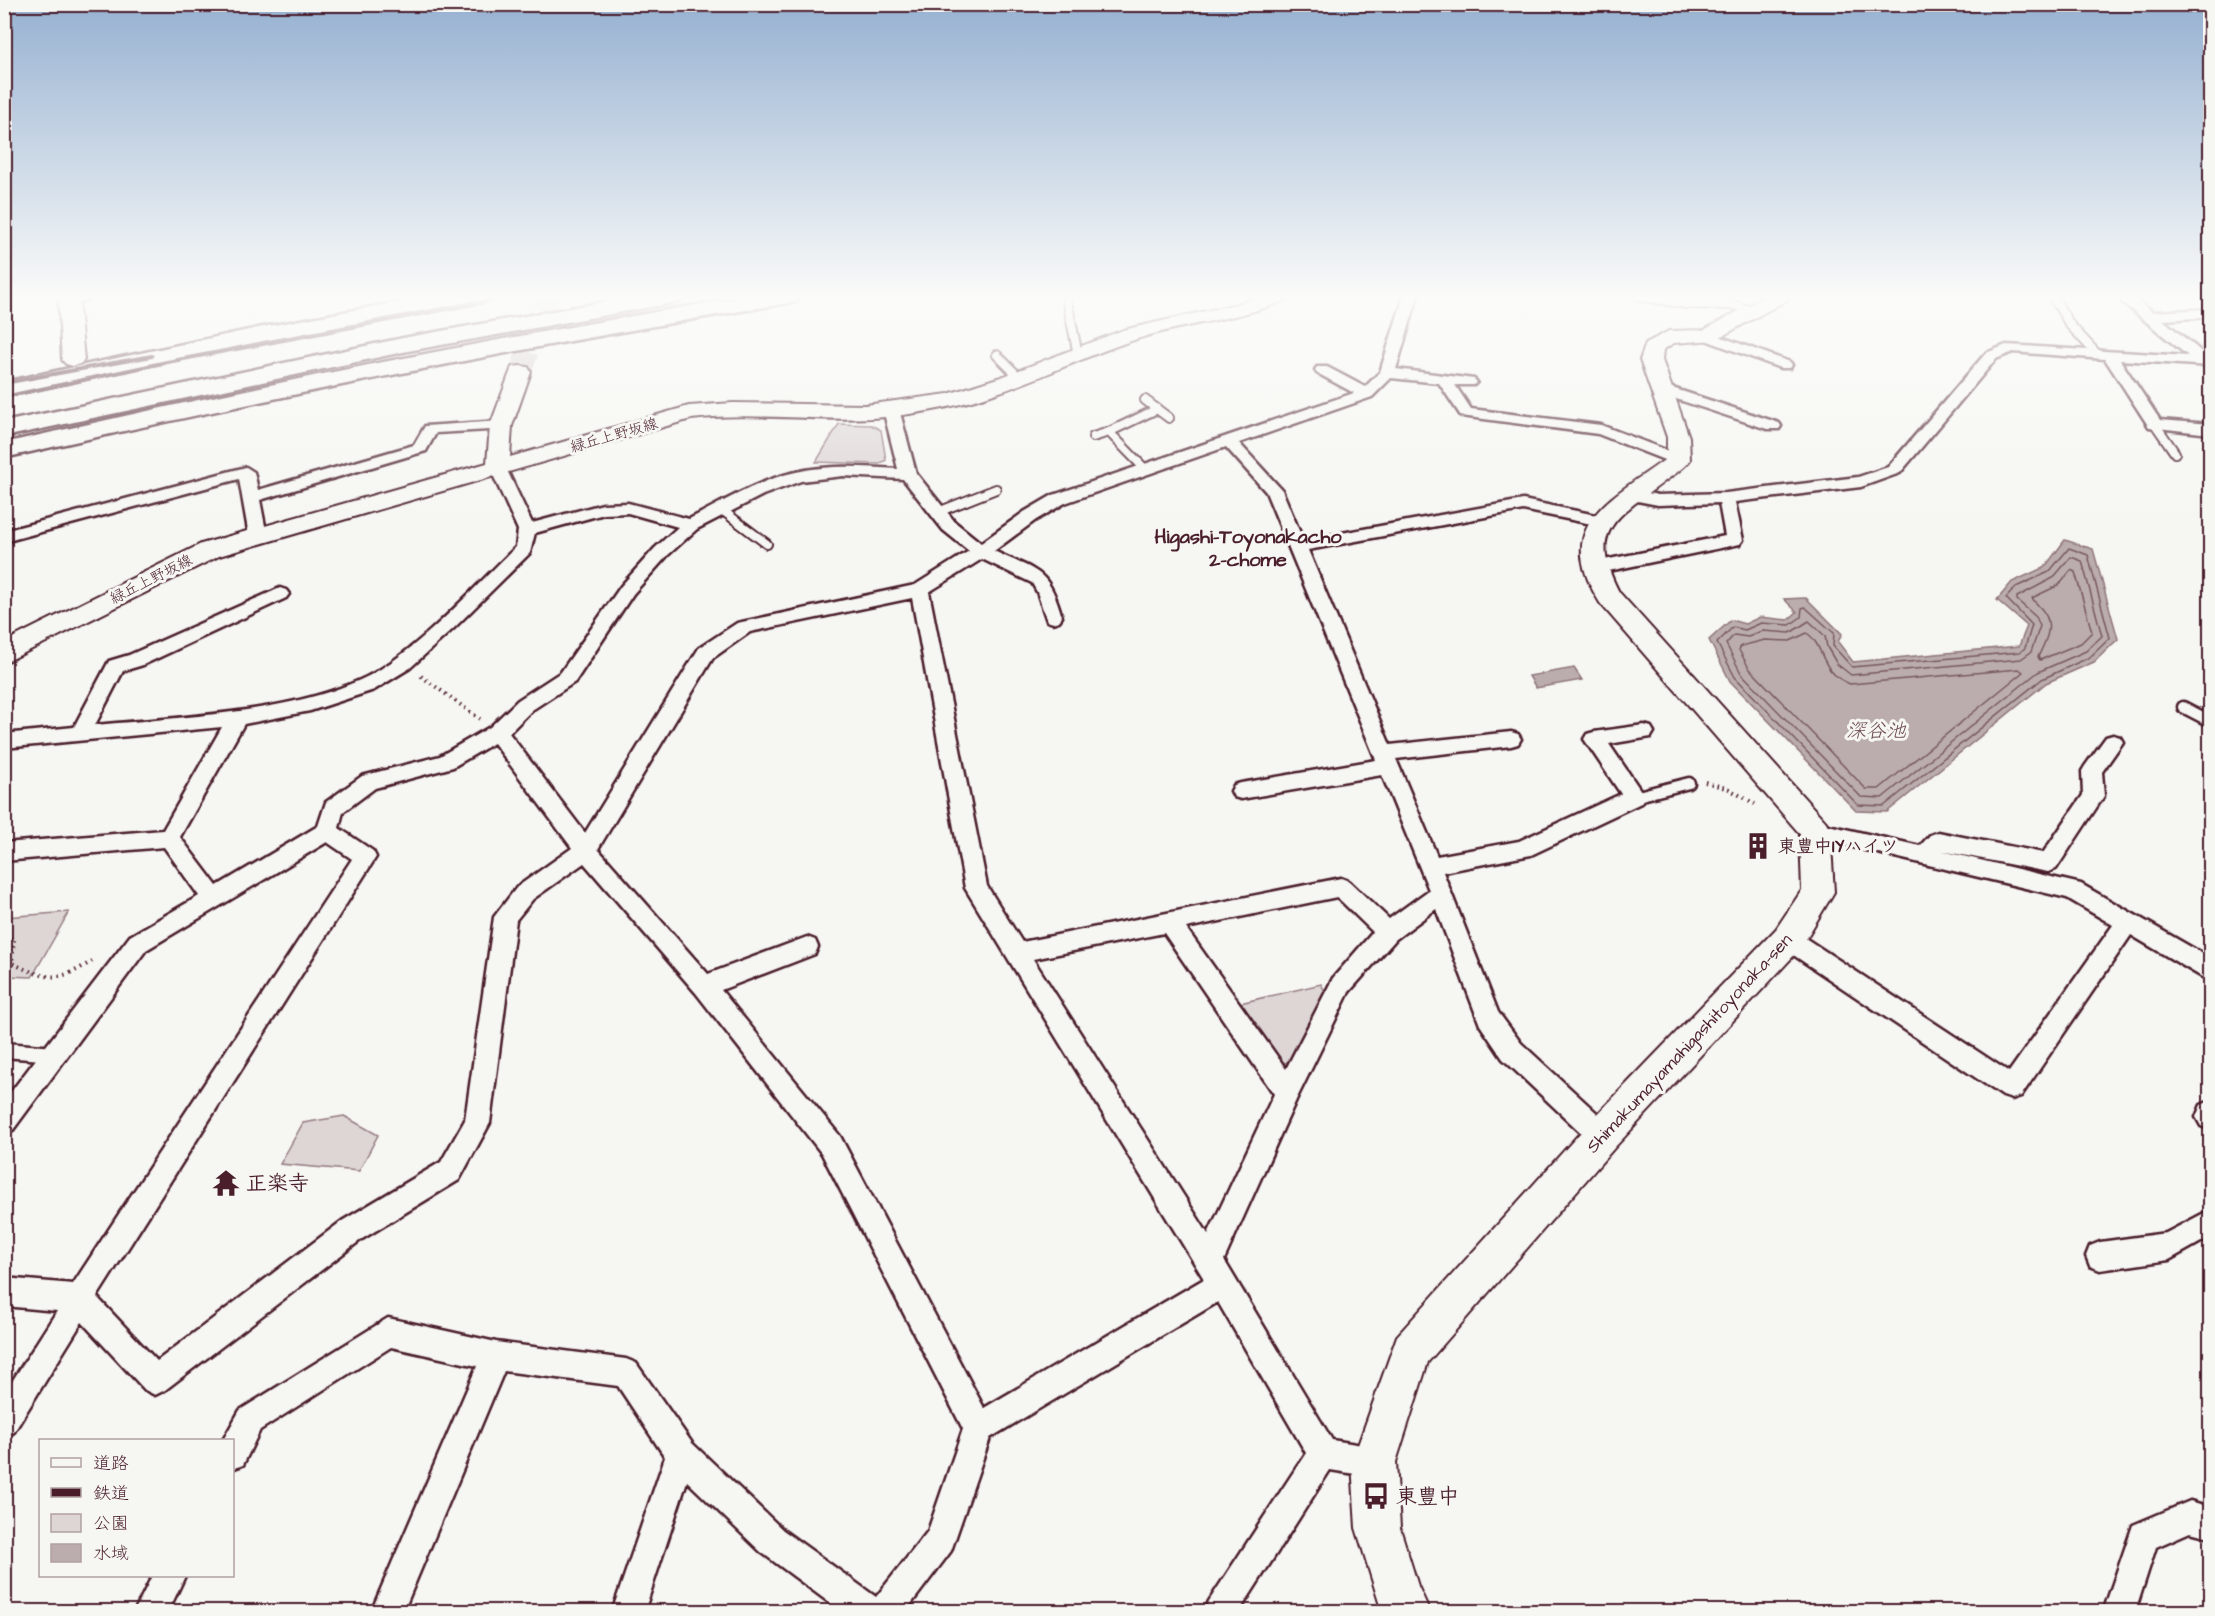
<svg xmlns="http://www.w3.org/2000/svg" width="2215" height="1616" font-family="'Architects Daughter','Klee One',sans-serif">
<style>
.green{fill:#ddd6d5;stroke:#947a80;stroke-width:1.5}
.water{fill:#bbadae;stroke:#8e747a;stroke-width:1.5}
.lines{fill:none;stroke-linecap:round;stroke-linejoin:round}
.shore{stroke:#77585f;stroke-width:1.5}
.secondary-tunnel{stroke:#d4cbca;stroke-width:22;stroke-dasharray:22 11;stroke-linecap:butt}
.lane-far2-casing{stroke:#4a1f2b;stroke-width:12}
.lane-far1-casing{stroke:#4a1f2b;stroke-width:15}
.lane-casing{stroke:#4a1f2b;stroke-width:19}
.street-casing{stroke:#4a1f2b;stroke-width:5}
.secondary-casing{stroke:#4a1f2b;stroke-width:4}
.primary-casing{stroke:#4a1f2b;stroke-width:5}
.highway-casing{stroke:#4a1f2b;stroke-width:5}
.path{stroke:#4a1f2b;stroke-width:4;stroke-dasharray:1.5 4.5;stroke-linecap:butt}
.lane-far2{stroke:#f6f6f2;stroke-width:8}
.lane-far1{stroke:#f6f6f2;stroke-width:10}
.lane{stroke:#f6f6f2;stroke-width:14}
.street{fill:#f6f6f2;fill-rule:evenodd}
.secondary{fill:#f6f6f2;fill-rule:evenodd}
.primary{fill:#f6f6f2;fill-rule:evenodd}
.highway{fill:#f6f6f2;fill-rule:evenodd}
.rail{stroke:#4a1f2b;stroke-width:4}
.labels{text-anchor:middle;stroke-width:6;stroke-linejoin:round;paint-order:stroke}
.far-street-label{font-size:15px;fill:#4a1f2b;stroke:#f6f6f2}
.poi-label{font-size:18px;font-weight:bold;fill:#4a1f2b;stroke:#f6f6f2;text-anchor:start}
.street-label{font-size:18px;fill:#4a1f2b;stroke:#f6f6f2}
.neighbourhood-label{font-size:20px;font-weight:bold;fill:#4a1f2b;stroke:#f6f6f2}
.water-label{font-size:20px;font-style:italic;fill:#6c4a52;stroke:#f6f6f2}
.near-poi-label{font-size:21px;font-weight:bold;fill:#4a1f2b;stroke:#f6f6f2;text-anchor:start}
</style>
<rect width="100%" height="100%" fill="#f6f6f2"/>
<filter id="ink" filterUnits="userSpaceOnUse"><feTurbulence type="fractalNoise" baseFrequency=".0167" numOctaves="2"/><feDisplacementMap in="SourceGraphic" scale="12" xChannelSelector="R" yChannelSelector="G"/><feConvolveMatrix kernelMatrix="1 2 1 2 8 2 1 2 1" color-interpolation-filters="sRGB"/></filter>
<g filter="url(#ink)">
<g class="green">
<polygon points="839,424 871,425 881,430 886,460 879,464 816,462"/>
<polygon points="69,912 32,977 5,976 5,917"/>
<polygon points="1321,984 1326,993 1293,1061 1278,1064 1236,1004"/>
<polygon points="344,1116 378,1135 359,1171 280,1164 303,1123"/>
</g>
<g class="water">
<polygon points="2065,540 2093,549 2118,639 2094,662 2046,683 1887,812 1856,811 1730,681 1709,640 1731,620 1745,624 1760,617 1788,620 1797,612 1784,599 1806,598 1842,634 1838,642 1853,662 2019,646 2027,626 1997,600 2012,582 2045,567"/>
<polygon points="1574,668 1582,680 1536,688 1529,676"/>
</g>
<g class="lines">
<g class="shore">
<polygon points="2069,548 2088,555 2110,638 2090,657 2042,679 1884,806 1858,805 1735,677 1717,643 1733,627 1745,630 1761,623 1790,625 1801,617 1802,608 1805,607 1834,633 1833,646 1852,667 2020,652 2025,648 2032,625 2006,598 2016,587 2049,572"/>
<polygon points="2071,557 2082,561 2102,636 2086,651 2038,672 1882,798 1861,797 1741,673 1726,644 1734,635 1748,637 1763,631 1790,633 1809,621 1825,636 1827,647 1837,664 1851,675 2021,659 2031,652 2040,626 2036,617 2017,600 2017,597 2053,578"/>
<path d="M2071,570l4,2 17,60 -11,11 -41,17 -2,-3c6,-13 16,-30 7,-43 -3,-6 -9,-10 -13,-16l27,-13z"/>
<path d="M1807,633c19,14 11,38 43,51l169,-15 4,3 -144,117h-13l-117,-121 -10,-18 2,-4 24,-6 25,1z"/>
</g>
<polyline class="secondary-tunnel" points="520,372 548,296"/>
<defs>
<g id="lane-far2">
<polyline points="1066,296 1078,355"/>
<polyline points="1639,296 1686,304 1734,305 1752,311"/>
<polyline points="2053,297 2070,325 2097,354"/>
<polyline points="997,355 1020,378"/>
<polyline points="1145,400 1169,418"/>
<polyline points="2155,424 2175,453"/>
<polyline points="1109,432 1146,470"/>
<polyline points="1093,437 1109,432 1157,409"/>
<polyline points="722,510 767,544"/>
<polyline points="938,512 996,489"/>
</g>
<g id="lane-far1">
<polyline points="2183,707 2210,721"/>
<polyline points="1634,797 1689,783"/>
</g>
<polyline id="lane" points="4,1050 55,1054"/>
<g id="street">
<path d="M68,296h24c-6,6 -21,9 -29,7l-2,-3 2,-3z"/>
<path d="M1404,296h14l-22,73 78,10 3,3 -3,3h-19l16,24 130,16 83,32 2,3 -8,5 -6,-2 -74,-29 -137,-18 -22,-33 -48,-5 -19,19 -133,46 43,47 21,50 220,-40 78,16 6,1 2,4 -2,4 -6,1 -78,-16 -215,40 82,195 121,-13 7,2 3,5 -3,5 -7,2 -115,13 41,97 82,-15 102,-47 -37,-55 3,-5 7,-2 50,-7 7,2 3,5 -3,5 -42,7 32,47 3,6 -3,6 -110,52 -88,17 55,140 23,31 90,83 4,9 -4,9 -9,3 -9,-3 -90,-85 -23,-34 -44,-116 -40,30 -47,53 -53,108 -72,160 108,180 42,7 11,4 4,11 -4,11 -11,4 -44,-7 -91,142h-35l5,-11 97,-148 -88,-151 -228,136 -39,113 -46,61h-63l-81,-60 -74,-71 -43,131h-32l53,-155 -47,-71 -114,-15 -101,241h-32l106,-246 -86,-19 -131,83 -17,35 -11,4v-29h-9l17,-30 148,-92 108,24 130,17 10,4 56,80 91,87 93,67 52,-66 35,-102 -141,-275 -126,-161 -112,-130 -51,36 -17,21 -26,203 -31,57 -97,59 -197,151 -10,5 -10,-5 -63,-68 -68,110 -10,5v-43l53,-83 -53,-5v-28l69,6 279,-425 -25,-17 -181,108 -133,180 -9,4v-33l126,-165 69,-40 -35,-49 -160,14v-18l159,-13 59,-103 -218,21v-14l70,-7 35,-66 20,-6 151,-67 6,2 3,4 -3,4 -143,67 -20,6 -28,54c82,-8 190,-11 265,-45 53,-23 113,-92 156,-133l2,-17 -28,-62 2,-3 6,-2 8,5 26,55 71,-19 25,-1 61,16c34,-17 69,-39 107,-47 34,-8 68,-5 102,-3l-15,-60 8,-5 8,5 17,64 39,49 26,21 43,-31 29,-17 301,-102 -37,-20 -2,-3 2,-3h10l38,20 15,-15zM1226,447l40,45 110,268 -135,23 -7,2 -3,6 3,6 7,2 141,-24 47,115 -40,29 -40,-38 -8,-3 -319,64 -35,-56 -58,-294 53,-33 50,24 5,9 10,29 6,2 6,-2 3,-4c-14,-50 -25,-45 -68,-66l42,-31 29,-17zM843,476l60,3 40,51 26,21 -54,34 -178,38 -38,25 -114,185 -76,-100 23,-23 43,-28 58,-88 34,-38 30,-27 66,-34 38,-14zM628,513l50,14 -23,21 -34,38 -60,86 -43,28 -28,27 -50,29 -78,20 -36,26 -8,24 -101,60 -37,-49 64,-113 66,-13 64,-21 36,-22 43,-39 77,-76 5,-20 69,-19zM912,598l53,290 239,391 -220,129 -144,-272 -119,-146 94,-36 3,-7 -3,-7 -8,-3 -99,37 -110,-125 115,-191 37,-26zM494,743l78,105 -55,39 -23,30 -29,203 -24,42 -99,59 -185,140 -60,-64 279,-440 -3,-6 -34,-23 4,-16 32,-24 78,-21zM1337,897l36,35 -40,46 -47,91 -100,-141zM1164,933l110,161 -66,140 -175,-275z"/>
<polygon points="2115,296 2131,296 2153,312 2210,309 2210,317 2163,320 2209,358 2210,366 2120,360 2160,420 2210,424 2210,434 2149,427 2105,359 2013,352 1996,359 1900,473 1861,487 1735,502 1743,540 1740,544 1594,574 1588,572 1585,568 1588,564 1594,562 1725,536 1719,503 1658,505 1627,499 1625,495 1627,491 1633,490 1658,495 1726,493 1858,477 1888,467 1986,353 2006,345 2188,356"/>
<polygon points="1708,332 1790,362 1792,365 1790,368 1780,368 1703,339 1701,336 1703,333"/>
<polygon points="1660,384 1779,423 1781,426 1779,429 1767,429 1655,392 1652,389"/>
<polygon points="501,421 509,426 507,429 436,433 426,451 260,500 267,536 264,540 252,540 249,536 239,479 4,542 4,531 246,467 254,472 258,490 414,445 425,426"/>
<polygon points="2113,735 2120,737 2123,742 2102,772 2104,796 2056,869 2048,872 1942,851 2081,884 2210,958 2210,980 2202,977 2131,935 2021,1096 2012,1099 2003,1096 1780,946 1777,939 1780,932 1788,929 1796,932 2009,1072 2113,925 2067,898 1815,838 1807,836 1804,830 1807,824 1815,822 1920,846 1930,835 1938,832 2043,853 2083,795 2082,771 2085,766 2106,737"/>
<polygon points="2210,1101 2210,1130 2201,1126 2196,1117 2201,1105"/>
<polygon points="2210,1210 2210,1237 2169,1260 2100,1270 2090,1266 2086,1256 2090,1246 2100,1242 2166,1233"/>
<polygon points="2190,1501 2210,1507 2210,1537 2190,1532 2156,1547 2135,1612 2103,1612 2133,1525"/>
<polygon points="152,1576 185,1576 168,1612 134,1612"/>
</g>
<g id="secondary">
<polygon points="58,296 78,296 84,360 80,364 73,366 66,364 62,360"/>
<path d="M1262,296h27l-3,4c-48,20 -100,23 -149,39 -51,16 -98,41 -149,57 -30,10 -62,16 -93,20 -68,8 -136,-5 -204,3l-472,137 -215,107v-21l197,-98 286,-81 3,-37 22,-59 8,-1 8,1 3,5 -19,54 -2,31 179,-51 44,-3 132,2 83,-11 56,-18 119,-46 114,-26z"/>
<path d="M1766,296h24l-3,4 -72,40 -41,3 -11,7 -1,10 27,77 1,23c-7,9 -17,15 -25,21 -47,36 -79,48 -46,111l207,230 4,8 4,62 -34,57 -185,198 -187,215 -32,100 4,66 18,58 12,26h-48l-26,-84 -4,-66 45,-126 192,-213 187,-194 26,-39 -2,-56 -200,-231c-49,-79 10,-103 67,-145v-21l-27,-77 6,-17 23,-12 35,-1z"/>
</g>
<g id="primary">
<polygon points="430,296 474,296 471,301 463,303 263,341 4,396 4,382 263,327"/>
<path d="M750,296h49l-3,5 -8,2c-263,44 -524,95 -784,155v-15c248,-57 496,-106 746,-147z"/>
</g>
<polygon id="highway" points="637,296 683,296 680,301 672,303 408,351 4,437 4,422 408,337"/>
</defs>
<use href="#lane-far2" class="lane-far2-casing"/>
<use href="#lane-far1" class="lane-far1-casing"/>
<use href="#lane" class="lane-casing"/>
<use href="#street" class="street-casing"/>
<use href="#secondary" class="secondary-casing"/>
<use href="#primary" class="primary-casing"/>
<use href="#highway" class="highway-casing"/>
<g class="path">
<polyline points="421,676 480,719"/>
<polyline points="1705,782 1729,789 1755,804"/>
<path d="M4,938h10l-2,25c37,18 47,19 82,-3"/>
</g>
<use href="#lane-far2" class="lane-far2"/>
<use href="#lane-far1" class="lane-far1"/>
<use href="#lane" class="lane"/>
<use href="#street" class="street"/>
<use href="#secondary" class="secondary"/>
<use href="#primary" class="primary"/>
<use href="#highway" class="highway"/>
<g class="rail">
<polyline points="4,383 152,356"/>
<polyline points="4,397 167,362 516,296"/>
</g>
</g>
</g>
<linearGradient id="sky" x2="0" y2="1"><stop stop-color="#96b1d1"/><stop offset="0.57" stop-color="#fbfbf9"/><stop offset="1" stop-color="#fbfbf9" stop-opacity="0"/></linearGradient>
<rect width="2215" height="522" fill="url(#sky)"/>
<defs>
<symbol id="building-bare" viewBox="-9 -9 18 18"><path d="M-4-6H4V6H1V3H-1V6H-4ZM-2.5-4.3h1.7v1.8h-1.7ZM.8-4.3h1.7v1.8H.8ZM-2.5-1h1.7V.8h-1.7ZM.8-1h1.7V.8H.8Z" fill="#4a1f2b" stroke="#f6f6f2" stroke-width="2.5" paint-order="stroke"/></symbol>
<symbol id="temple-bare" viewBox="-9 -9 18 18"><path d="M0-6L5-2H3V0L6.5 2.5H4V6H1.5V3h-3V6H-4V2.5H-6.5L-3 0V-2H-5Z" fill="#4a1f2b" stroke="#f6f6f2" stroke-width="2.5" paint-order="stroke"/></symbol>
<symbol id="bus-bare" viewBox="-9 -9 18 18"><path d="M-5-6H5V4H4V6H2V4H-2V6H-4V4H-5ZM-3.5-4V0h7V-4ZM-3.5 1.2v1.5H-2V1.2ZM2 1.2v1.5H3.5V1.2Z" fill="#4a1f2b" stroke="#f6f6f2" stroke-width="2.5" paint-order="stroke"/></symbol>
</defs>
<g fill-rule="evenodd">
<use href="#building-bare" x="1739" y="827" width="38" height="38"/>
<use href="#temple-bare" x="207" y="1164" width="38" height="38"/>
<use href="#bus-bare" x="1357" y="1477" width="38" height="38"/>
</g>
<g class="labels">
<g class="far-street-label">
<text transform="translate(614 435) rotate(-16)" y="5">緑丘上野坂線</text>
<text transform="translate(151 579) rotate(-27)" y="5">緑丘上野坂線</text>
</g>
<g class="poi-label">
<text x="1778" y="852">東豊中IYハイツ</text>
</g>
<g class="street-label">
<text transform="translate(1689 1043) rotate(-47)" y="6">Shimakumayamahigashitoyonaka-sen</text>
</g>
<g class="neighbourhood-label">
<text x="1248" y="543">Higashi-Toyonakacho<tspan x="1248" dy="23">2-chome</tspan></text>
</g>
<g class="water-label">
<text x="1876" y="737">深谷池</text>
</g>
<g class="near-poi-label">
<text x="246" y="1190">正楽寺</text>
<text x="1396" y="1503">東豊中</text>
</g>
</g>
<rect width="2215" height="1616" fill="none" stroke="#f6f6f2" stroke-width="24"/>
<rect x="12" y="12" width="2191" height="1592" fill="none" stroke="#4a1f2b" stroke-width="2" filter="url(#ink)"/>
<rect x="39" y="1439" width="195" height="138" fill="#f6f6f2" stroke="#b1a0a2" stroke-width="1.5"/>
<rect x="51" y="1458" width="30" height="9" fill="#f6f6f2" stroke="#b1a0a2" stroke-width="1.5"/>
<text x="93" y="1469" font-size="18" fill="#4a1f2b">道路</text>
<rect x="51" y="1488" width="30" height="9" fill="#4a1f2b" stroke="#b1a0a2" stroke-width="1.5"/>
<text x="93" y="1499" font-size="18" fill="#4a1f2b">鉄道</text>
<rect x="51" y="1514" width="30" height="18" fill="#ddd6d5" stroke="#b1a0a2" stroke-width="1.5"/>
<text x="93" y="1529" font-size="18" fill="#4a1f2b">公園</text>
<rect x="51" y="1544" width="30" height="18" fill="#bbadae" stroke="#b1a0a2" stroke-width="1.5"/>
<text x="93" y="1559" font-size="18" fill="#4a1f2b">水域</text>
</svg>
